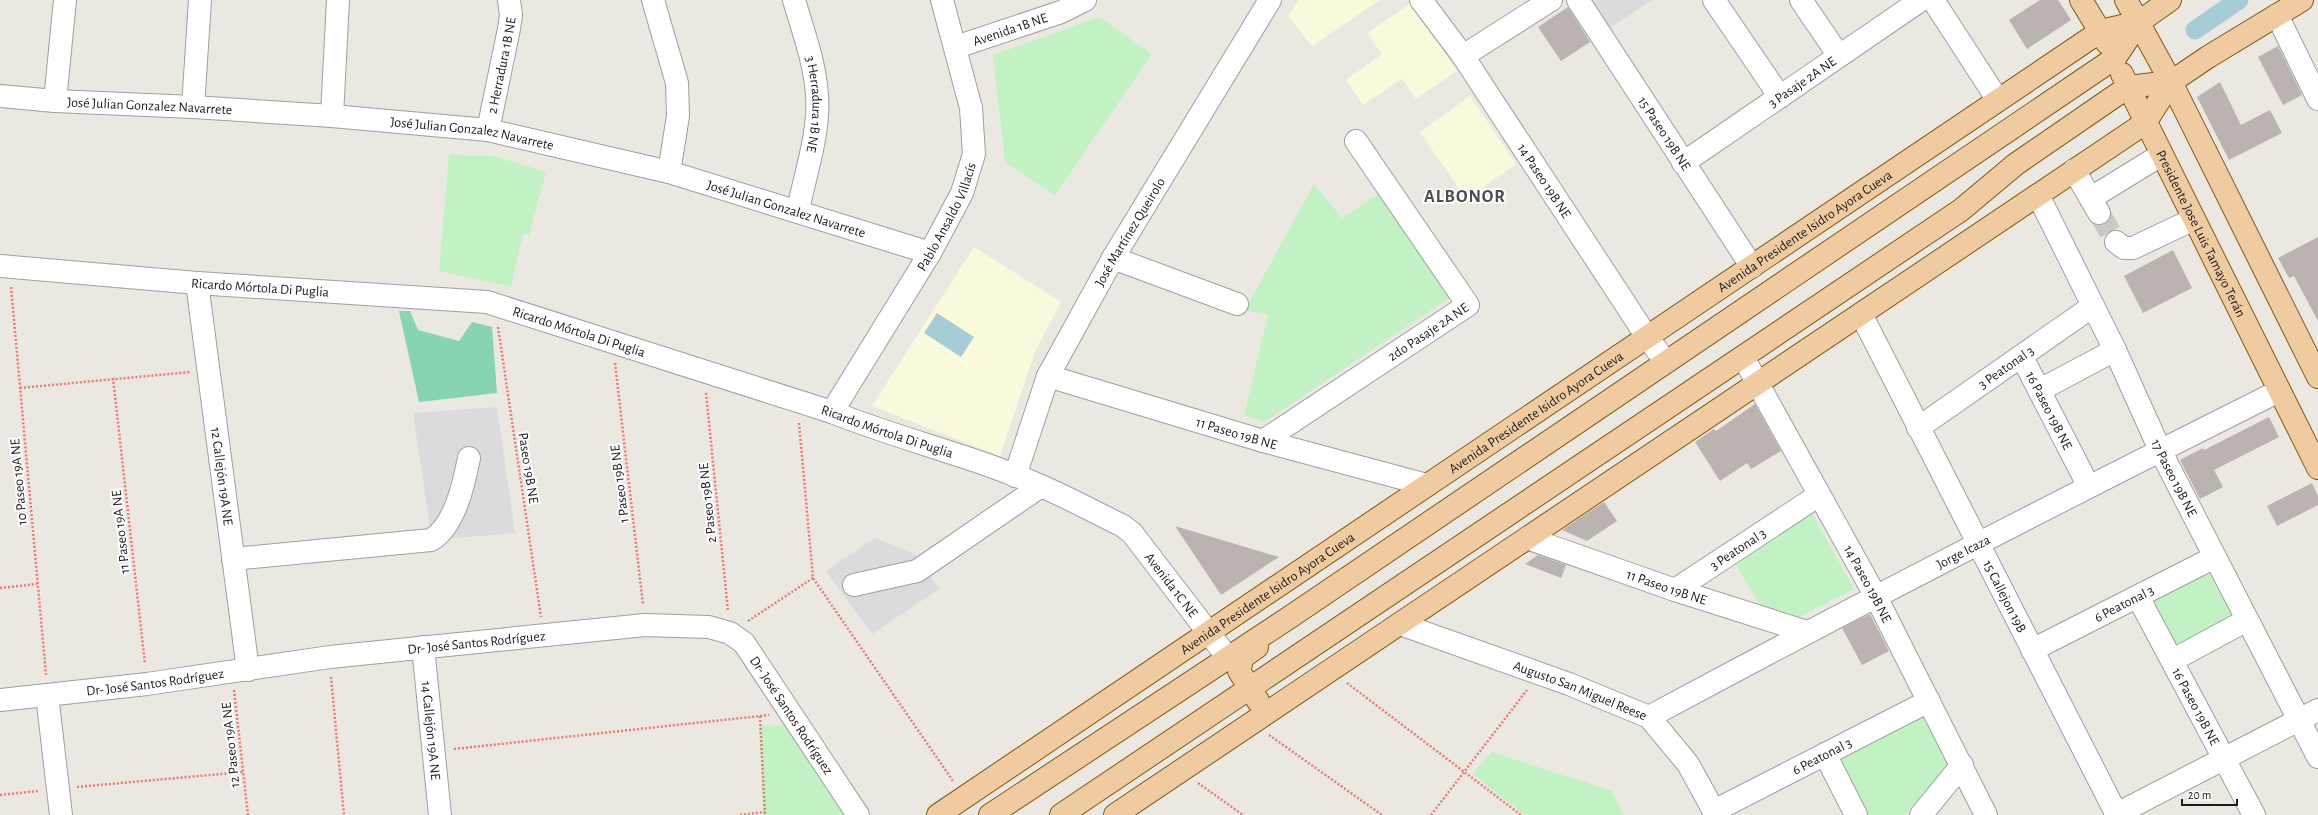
<svg xmlns="http://www.w3.org/2000/svg" width="2318" height="815" font-family="'Alegreya Sans',sans-serif">
<style>
.education{fill:#fbf9db}
.park{fill:#c2f2c3}
.pitch{fill:#87d3b2}
.parking{fill:#dbdbdb}
.water{fill:#a6ccd5}
.lines{fill:none;stroke-linecap:round;stroke-linejoin:round}
.canal{stroke:#a6ccd5;stroke-width:19}
.building{fill:#bbb3af}
.minor-tunnel{stroke:#ccc9c3;stroke-width:22;stroke-dasharray:22 11;stroke-linecap:butt}
.minor-casing{stroke:#9f9f9f;stroke-width:24}
.major-casing{stroke:#825710;stroke-width:24}
.path{stroke:#e97b75;stroke-width:2.5;stroke-dasharray:2 2;stroke-linecap:butt}
.minor{stroke:#fff;stroke-width:22}
.major{stroke:#f0cba1;stroke-width:22}
.labels{text-anchor:middle;stroke-width:4;stroke-linejoin:round;paint-order:stroke}
.street-label{font-size:14px;fill:#1b1b1b;stroke:#fff}
.district-label{font-size:18px;font-weight:bold;letter-spacing:1px;fill:#4e4e4e;stroke:#fff}
</style>
<rect width="100%" height="100%" fill="#ebe8e1"/>
<g class="education">
<polygon points="1298,0 1380,0 1312,46 1288,16"/>
<polygon points="1411,3 1457,71 1416,99 1402,79 1363,105 1346,80 1382,54 1367,33"/>
<polygon points="1470,96 1516,164 1466,199 1420,132"/>
<polygon points="974,247 1061,302 1035,352 1000,456 872,406"/>
</g>
<g class="park">
<polygon points="1099,17 1152,54 1055,195 1005,162 993,55"/>
<polygon points="449,155 494,156 546,172 529,235 523,234 511,287 439,271"/>
<polygon points="1314,184 1342,218 1378,194 1451,297 1264,422 1244,415 1268,315 1245,310"/>
<polygon points="1812,513 1854,589 1799,617 1760,605 1735,563"/>
<polygon points="2215,557 2247,620 2173,660 2138,597"/>
<polygon points="1923,709 1949,765 1905,815 1868,815 1839,755"/>
<polygon points="789,725 848,815 763,815 759,726"/>
<polygon points="1492,752 1612,791 1624,815 1525,815 1472,774"/>
</g>
<polygon class="pitch" points="399,311 410,311 418,330 459,341 472,322 492,327 497,393 419,402"/>
<g class="parking">
<polygon points="1578,0 1652,0 1601,34"/>
<polygon points="497,407 515,533 432,540 413,413"/>
<polygon points="875,538 916,555 939,589 872,634 826,571"/>
</g>
<polygon class="water" points="937,313 974,337 961,357 924,333"/>
<g class="lines">
<polyline class="canal" points="2195,30 2239,0"/>
</g>
<g class="building">
<polygon points="2040,0 2058,0 2071,20 2027,49 2009,20"/>
<polygon points="1568,7 1590,42 1561,61 1538,27"/>
<polygon points="2278,46 2302,95 2283,105 2258,57"/>
<polygon points="2220,82 2241,125 2270,110 2282,133 2229,160 2197,97"/>
<polygon points="2318,237 2318,321 2294,276 2289,278 2278,258"/>
<polygon points="2173,250 2192,288 2143,313 2124,276"/>
<polygon points="1755,404 1781,451 1751,469 1747,463 1720,481 1695,442 1714,429 1716,431"/>
<polygon points="2269,417 2279,437 2214,470 2223,487 2200,499 2180,460 2203,448 2204,450"/>
<polygon points="2312,483 2318,496 2318,505 2277,526 2267,506"/>
<polygon points="1604,502 1617,521 1587,541 1562,530"/>
<polygon points="1175,526 1279,557 1221,595"/>
<polygon points="1538,555 1566,565 1561,578 1525,564"/>
<polygon points="1870,614 1889,651 1862,665 1842,628"/>
</g>
<g class="lines">
<polyline class="minor-tunnel" points="2099,213 2116,242"/>
<defs>
<g id="minor">
<polyline points="653,0 677,83 678,116 669,172"/>
<path id="s1" d="M794,0c9,31 21,63 23,95 3,36 -12,80 -19,115"/>
<path id="s2" d="M1421,0l42,56 184,281 19,25"/>
<path id="s3" d="M1578,0l174,267"/>
<polyline points="1714,0 1780,97"/>
<polyline points="1801,0 1839,56"/>
<polyline points="1933,0 1992,91"/>
<polyline points="2277,15 2318,99"/>
<path id="s4" d="M956,47l105,-35 24,-12"/>
<polyline points="1463,56 1551,0"/>
<path id="s5" d="M0,96l55,5 138,6 139,9 156,14 181,42 261,81"/>
<polyline points="55,101 65,0"/>
<polyline points="193,107 200,0"/>
<polyline points="332,116 338,0"/>
<path id="s6" d="M488,130l21,-101 2,-14 -2,-15"/>
<path id="s7" d="M1683,163l238,-163"/>
<polyline points="2074,170 2099,213"/>
<path id="s8" d="M2038,195l77,155 45,100 158,307"/>
<polyline points="2091,198 2161,155"/>
<polyline points="2116,242 2124,248 2133,248 2194,219"/>
<polyline points="1113,258 1237,304"/>
<path id="s9" d="M0,266l197,17 290,19 345,110c69,28 142,44 209,74 28,12 55,27 82,40l9,7 96,125"/>
<path id="s10" d="M197,283l51,387"/>
<path id="s11" d="M1861,314l256,501"/>
<path id="s12" d="M1743,357l132,238 111,220"/>
<path id="s13" d="M2022,357l66,128"/>
<path id="s14" d="M1048,376l215,65 164,44"/>
<polyline points="2040,390 2115,350"/>
<path id="s15" d="M832,412l98,-159 32,-60 12,-39 -3,-46 -29,-108"/>
<path id="s16" d="M1918,428l175,-122"/>
<path id="s17" d="M1263,441l205,-136 -112,-164"/>
<path id="s18" d="M1015,476l33,-100 65,-118 157,-258"/>
<path id="s19" d="M1527,538l148,52 132,42"/>
<path d="M233,559l198,-19c24,-14 33,-57 38,-82"/>
<polyline points="854,585 917,571 1041,486"/>
<path id="s20" d="M1675,590l144,-95"/>
<path id="s21" d="M2138,597l116,218"/>
<path id="s22" d="M1400,624l169,60 80,33 39,47 28,51"/>
<path id="s23" d="M423,647l17,168"/>
<path id="s24" d="M2032,650l183,-93"/>
<polyline points="2173,660 2247,620"/>
<polyline points="47,695 61,815"/>
<path id="s25" d="M0,700l147,-16 183,-27 315,-32 64,2 21,6 14,10 114,172"/>
<path id="s26" d="M1649,717c208,-112 418,-220 630,-326"/>
<polyline points="1825,754 1856,815"/>
<path id="s27" d="M1714,811l215,-110"/>
<polyline points="1921,815 1962,765"/>
<polyline points="2115,815 2318,710"/>
</g>
<g id="major">
<polyline points="2081,0 2107,43"/>
<polyline points="2126,0 2171,82 2318,377"/>
<path id="s28" d="M2122,74l196,394"/>
<polyline points="1257,647 1243,657 1239,671 1258,701"/>
<path id="s29" d="M938,815l1163,-784 38,-9"/>
<polyline points="990,815 1290,617 2115,58 2139,22 2170,0"/>
<polyline points="1061,815 1961,210 2016,164 2128,87 2171,82"/>
<polyline points="1115,815 2145,123 2171,82 2208,57 2302,0"/>
</g>
</defs>
<use href="#minor" class="minor-casing"/>
<use href="#major" class="major-casing"/>
<g class="path">
<polyline points="11,287 46,675"/>
<polyline points="498,327 541,617"/>
<polyline points="615,363 643,605"/>
<polyline points="113,378 145,664"/>
<polyline points="20,388 190,372"/>
<polyline points="706,393 728,611"/>
<polyline points="799,423 813,578 953,781"/>
<polyline points="0,588 37,584"/>
<polyline points="748,621 813,578"/>
<polyline points="331,677 344,815"/>
<polyline points="1347,683 1521,815"/>
<polyline points="234,690 248,815"/>
<polyline points="760,716 765,815"/>
<polyline points="1269,735 1382,815"/>
<polyline points="454,749 769,715"/>
<polyline points="1198,783 1243,815"/>
<polyline points="77,787 243,772"/>
<polyline points="0,795 38,791"/>
<polyline points="740,815 765,812"/>
<polyline points="1431,815 1527,690"/>
</g>
<use href="#minor" class="minor"/>
<use href="#major" class="major"/>
</g>
<g class="labels">
<g class="street-label">
<text dy="5" stroke="none"><textPath href="#s4" startOffset="57">Avenida 1B NE</textPath></text>
<text dy="5" stroke="none"><textPath href="#s6" startOffset="66">2 Herradura 1B NE</textPath></text>
<text dy="5" stroke="none"><textPath href="#s7" startOffset="144">3 Pasaje 2A NE</textPath></text>
<text dy="5" stroke="none"><textPath href="#s1" startOffset="107">3 Herradura 1B NE</textPath></text>
<text dy="5" stroke="none"><textPath href="#s5" startOffset="150">José Julian Gonzalez Navarrete</textPath></text>
<text dy="5" stroke="none"><textPath href="#s5" startOffset="474">José Julian Gonzalez Navarrete</textPath></text>
<text dy="5" stroke="none"><textPath href="#s3" startOffset="159">15 Paseo 19B NE</textPath></text>
<text dy="5" stroke="none"><textPath href="#s2" startOffset="219">14 Paseo 19B NE</textPath></text>
<text dy="5" stroke="none"><textPath href="#s5" startOffset="798">José Julian Gonzalez Navarrete</textPath></text>
<text dy="5" stroke="none"><textPath href="#s15" startOffset="227">Pablo Ansaldo Villacís</textPath></text>
<text dy="5" stroke="none"><textPath href="#s29" startOffset="1045">Avenida Presidente Isidro Ayora Cueva</textPath></text>
<text dy="5" stroke="none"><textPath href="#s18" startOffset="271">José Martínez Queirolo</textPath></text>
<text dy="5" stroke="none"><textPath href="#s28" startOffset="178">Presidente Jose Luis Tamayo Terán</textPath></text>
<text dy="5" stroke="none"><textPath href="#s9" startOffset="261">Ricardo Mórtola Di Puglia</textPath></text>
<text dy="5" stroke="none"><textPath href="#s17" startOffset="198">2do Pasaje 2A NE</textPath></text>
<text dy="5" stroke="none"><textPath href="#s9" startOffset="585">Ricardo Mórtola Di Puglia</textPath></text>
<text dy="5" stroke="none"><textPath href="#s16" startOffset="107">3 Peatonal 3</textPath></text>
<text dy="5" stroke="none"><textPath href="#s13" startOffset="60">16 Paseo 19B NE</textPath></text>
<text dy="5" stroke="none"><textPath href="#s29" startOffset="721">Avenida Presidente Isidro Ayora Cueva</textPath></text>
<text dy="5" stroke="none"><textPath href="#s9" startOffset="909">Ricardo Mórtola Di Puglia</textPath></text>
<text dy="5" stroke="none"><textPath href="#s14" startOffset="197">11 Paseo 19B NE</textPath></text>
<text transform="translate(529 468) rotate(81)" y="5">Paseo 19B NE</text>
<text dy="5" stroke="none"><textPath href="#s10" startOffset="195">12 Callejón 19A NE</textPath></text>
<text dy="5" stroke="none"><textPath href="#s8" startOffset="314">17 Paseo 19B NE</textPath></text>
<text transform="translate(18 482) rotate(-95)" y="5">10 Paseo 19A NE</text>
<text transform="translate(619 484) rotate(-97)" y="5">1 Paseo 19B NE</text>
<text transform="translate(707 503) rotate(-96)" y="5">2 Paseo 19B NE</text>
<text transform="translate(120 532) rotate(-96)" y="5">11 Paseo 19A NE</text>
<text dy="5" stroke="none"><textPath href="#s20" startOffset="75">3 Peatonal 3</textPath></text>
<text dy="5" stroke="none"><textPath href="#s26" startOffset="355">Jorge Icaza</textPath></text>
<text dy="5" stroke="none"><textPath href="#s9" startOffset="1240">Avenida 1C NE</textPath></text>
<text dy="5" stroke="none"><textPath href="#s12" startOffset="259">14 Paseo 19B NE</textPath></text>
<text dy="5" stroke="none"><textPath href="#s19" startOffset="148">11 Paseo 19B NE</textPath></text>
<text dy="5" stroke="none"><textPath href="#s29" startOffset="397">Avenida Presidente Isidro Ayora Cueva</textPath></text>
<text dy="5" stroke="none"><textPath href="#s11" startOffset="317">15 Callejon 19B</textPath></text>
<text dy="5" stroke="none"><textPath href="#s24" startOffset="103">6 Peatonal 3</textPath></text>
<text dy="5" stroke="none"><textPath href="#s25" startOffset="480">Dr- José Santos Rodríguez</textPath></text>
<text dy="5" stroke="none"><textPath href="#s25" startOffset="156">Dr- José Santos Rodríguez</textPath></text>
<text dy="5" stroke="none"><textPath href="#s22" startOffset="192">Augusto San Miguel Reese</textPath></text>
<text dy="5" stroke="none"><textPath href="#s21" startOffset="124">16 Paseo 19B NE</textPath></text>
<text dy="5" stroke="none"><textPath href="#s25" startOffset="839">Dr- José Santos Rodríguez</textPath></text>
<text dy="5" stroke="none"><textPath href="#s23" startOffset="84">14 Callejón 19A NE</textPath></text>
<text transform="translate(230 745) rotate(-96)" y="5">12 Paseo 19A NE</text>
<text dy="5" stroke="none"><textPath href="#s27" startOffset="121">6 Peatonal 3</textPath></text>
</g>
<g class="district-label">
<text x="1465" y="202">ALBONOR</text>
</g>
</g>
<path d="M2182 799v6h55v-6" fill="none" stroke="#1b1b1b" stroke-width="2"/>
<text x="2188" y="799" font-size="12" fill="#1b1b1b" stroke="#ffffff" stroke-width="3" paint-order="stroke">20 m</text>
</svg>
